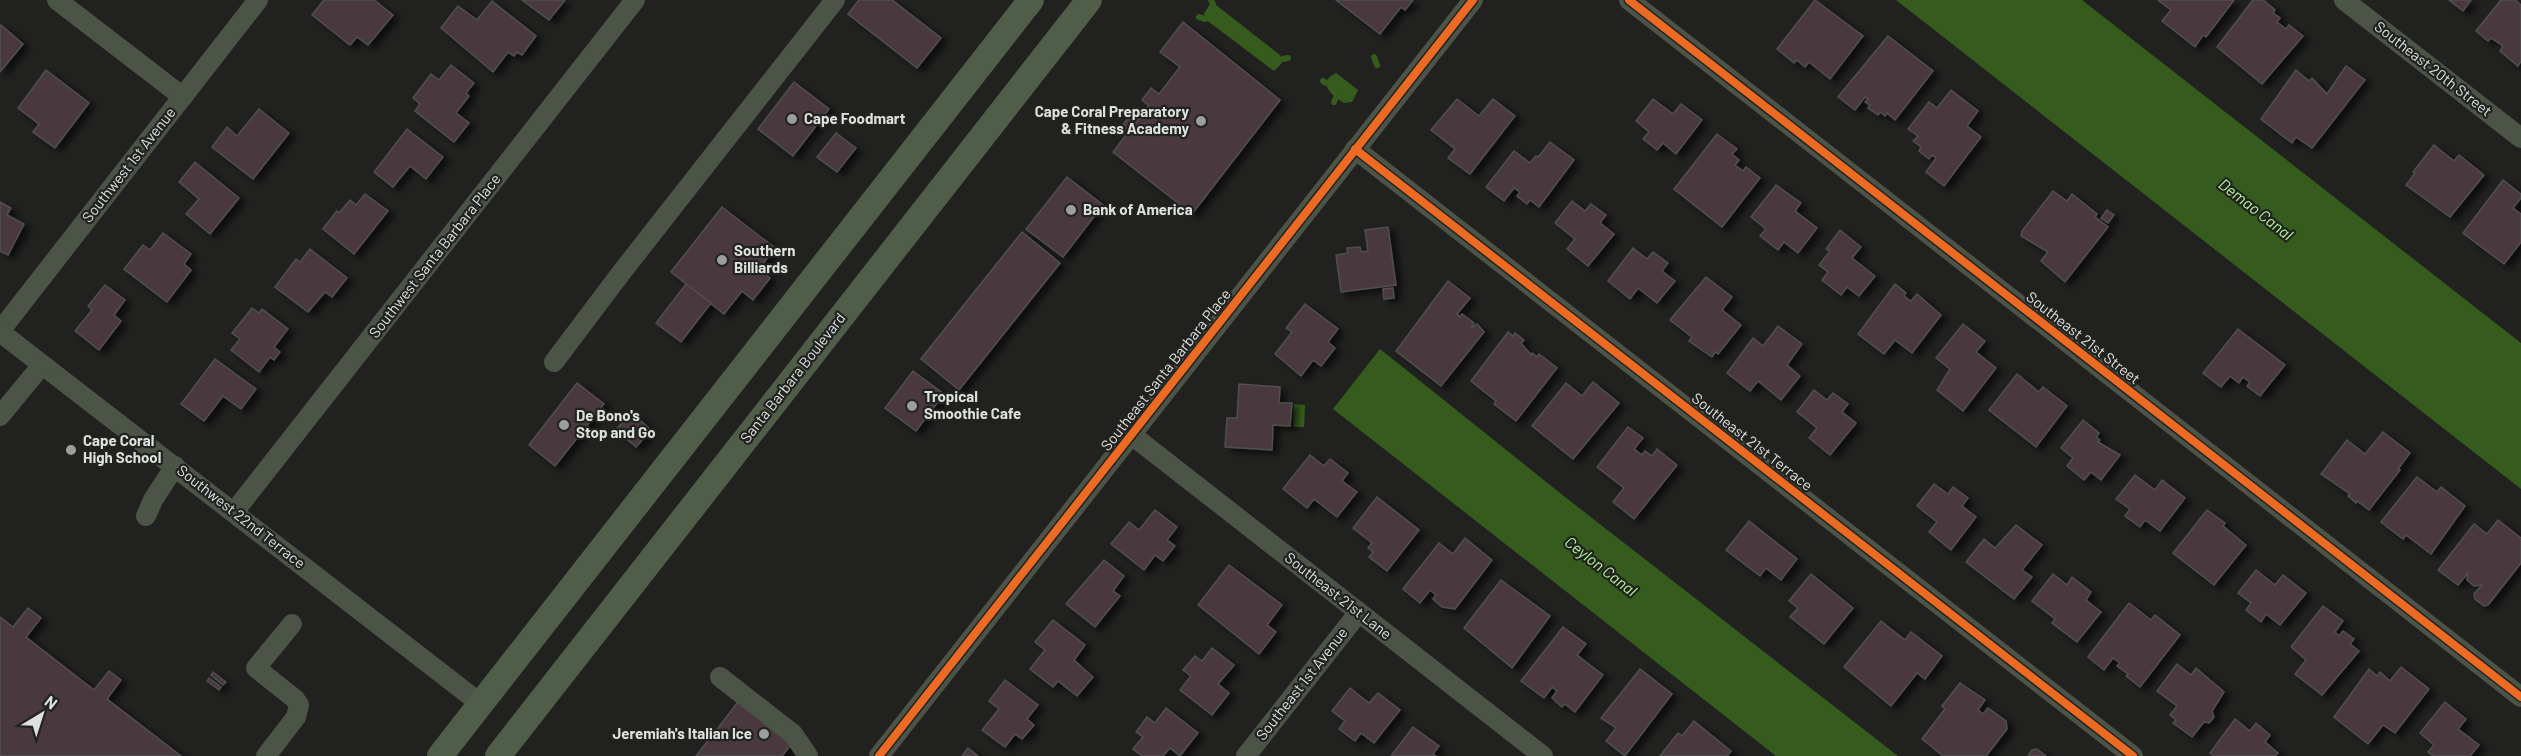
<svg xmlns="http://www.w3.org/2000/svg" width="2521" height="756" font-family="Barlow,sans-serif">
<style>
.water{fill:#355c1c}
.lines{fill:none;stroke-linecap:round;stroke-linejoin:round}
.stream{stroke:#355c1c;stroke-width:6}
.building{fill:#49393c;stroke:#504f4e;stroke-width:1.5;filter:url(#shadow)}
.minor{stroke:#4c5347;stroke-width:20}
.major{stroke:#505e49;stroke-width:26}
.cycleway-casing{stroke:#20231f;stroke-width:11}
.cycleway{stroke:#ed6a23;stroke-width:8}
.poi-dot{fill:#9c9e9c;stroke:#20231f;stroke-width:2}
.labels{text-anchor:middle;stroke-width:4.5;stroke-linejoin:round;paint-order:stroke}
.street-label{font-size:15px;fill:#dfe1de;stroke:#20231f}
.poi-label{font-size:15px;font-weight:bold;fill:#dfe1de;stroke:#20231f;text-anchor:start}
.water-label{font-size:16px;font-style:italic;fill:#b5f594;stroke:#20231f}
</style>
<defs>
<filter id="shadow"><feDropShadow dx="6" dy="4" stdDeviation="3" flood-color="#0009"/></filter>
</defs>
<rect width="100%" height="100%" fill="#212220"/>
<g class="water">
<polygon points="1896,0 2082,0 2521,343 2521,489"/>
<polygon points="1210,4 1216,5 1280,55 1283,59 1281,64 1274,71 1205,19 1204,14"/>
<path d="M1336,73l22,17 -6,12 -8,1c-13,-7 -27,-21 -8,-30z"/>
<polygon points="1380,349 1565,497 1898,756 1776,756 1333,409"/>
<polygon points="1294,404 1305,405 1304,427 1293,427"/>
</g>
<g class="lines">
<g class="stream">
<polyline points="1211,0 1213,4"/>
<polyline points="1199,17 1205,19"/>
<polyline points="1374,57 1377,65"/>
<polyline points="1283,59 1288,58"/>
<polyline points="1323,81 1326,83"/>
<polyline points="1334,102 1336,98"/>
</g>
</g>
<g class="building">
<polygon points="324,0 374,0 393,15 368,45 357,37 350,45 312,15"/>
<polygon points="522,0 565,0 549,20"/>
<polygon points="859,0 892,0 941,38 917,68 848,14"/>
<polygon points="1336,0 1413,0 1405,10 1401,7 1380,34"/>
<polygon points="1815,0 1863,36 1830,79 1809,62 1805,67 1797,60 1794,63 1777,49"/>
<polygon points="2158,0 2234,0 2206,37 2203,35 2195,47 2162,21 2171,10"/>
<polygon points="2253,0 2263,0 2275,10 2273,13 2280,18 2277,22 2286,29 2289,25 2303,36 2262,84 2217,47"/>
<polygon points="2449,0 2471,0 2463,11"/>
<polygon points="2501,0 2515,0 2521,5 2521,61 2518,66 2500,51 2503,46 2491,38 2488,41 2476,31"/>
<polygon points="492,1 536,36 522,55 517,52 514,56 508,52 493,72 441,28 458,6 477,20"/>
<polygon points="1183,22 1280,100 1192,214 1113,152 1126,135 1119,130 1128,118 1135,124 1149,106 1142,100 1151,88 1159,94 1180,67 1160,52"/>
<polygon points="1,25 23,44 0,72 0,26"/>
<polygon points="1888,36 1933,71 1895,120 1887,113 1885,116 1880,112 1878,115 1868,108 1870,105 1865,102 1868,99 1865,97 1855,110 1838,97"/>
<polygon points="451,65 474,83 466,93 469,96 456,113 469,123 454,142 415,111 420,104 413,98 431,74 439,80"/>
<polygon points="2346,66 2365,80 2312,148 2296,137 2292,143 2261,119 2296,70 2309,81 2312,78 2327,94"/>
<polygon points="46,70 89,103 55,148 33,132 39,124 18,108"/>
<polygon points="794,82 829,109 793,156 758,129"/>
<polygon points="1951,90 1978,111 1967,126 1981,137 1944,186 1926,172 1936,158 1932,155 1929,159 1919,151 1921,147 1913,141 1918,136 1908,129 1929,102 1937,108"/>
<polygon points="1457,99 1479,116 1493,99 1515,116 1470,174 1448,158 1455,149 1431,130"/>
<polygon points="1653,99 1673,114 1681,104 1702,120 1676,154 1663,143 1657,150 1643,139 1649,132 1636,121"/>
<polygon points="259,109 289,133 253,179 212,147 227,127 237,136"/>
<polygon points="407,129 443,157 426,179 410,166 393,187 374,172"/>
<polygon points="836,133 856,148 837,172 817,157"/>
<polygon points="1717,134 1737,149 1732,154 1739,160 1735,165 1743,171 1746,167 1760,178 1722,227 1674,189"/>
<polygon points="1550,142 1574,160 1539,207 1530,200 1527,204 1517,196 1520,192 1514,188 1504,201 1486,187 1514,151 1530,163 1536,156 1538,157"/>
<polygon points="2434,145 2454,161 2459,155 2484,175 2450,217 2406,185 2415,173 2413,172"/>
<polygon points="195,162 239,198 210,234 186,214 199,199 179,182"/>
<polygon points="1067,177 1103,205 1063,257 1026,229"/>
<polygon points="2503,180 2521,194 2521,198 2513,208 2521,214 2521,242 2504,264 2463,233"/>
<polygon points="1776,185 1801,203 1795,211 1817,228 1798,253 1784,242 1778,250 1760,236 1766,229 1751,217"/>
<polygon points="2053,191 2067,201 2072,194 2097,214 2095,217 2108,227 2065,282 2041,261 2048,252 2021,236 2022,231"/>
<polygon points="365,194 388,211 354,254 323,229 337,211 339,213 350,200 356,205"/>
<polygon points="1572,201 1585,211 1591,204 1606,215 1600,223 1614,234 1588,266 1567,249 1575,239 1555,223"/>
<polygon points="0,202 11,208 7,215 24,224 8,255 0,251"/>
<polygon points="722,207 775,248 759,269 770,278 753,300 742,291 724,314 671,272"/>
<polygon points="2107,210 2114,215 2108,223 2101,218"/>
<polygon points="1388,227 1396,285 1341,292 1336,255 1348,253 1347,248 1360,247 1361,252 1368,251 1365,230"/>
<polygon points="1840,230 1861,247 1852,258 1875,276 1859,296 1847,287 1841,295 1822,280 1828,272 1819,265 1830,251 1826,249"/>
<polygon points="1022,232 1060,263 959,390 921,359"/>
<polygon points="163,233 191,254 184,264 191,270 167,302 124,269 143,245 150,250"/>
<polygon points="1633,248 1647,259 1653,252 1668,263 1662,271 1675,281 1657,303 1638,288 1630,299 1608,281"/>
<polygon points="310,249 347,278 332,297 325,292 308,312 275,287 296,259 300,262"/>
<polygon points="1706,277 1732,297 1722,310 1741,325 1718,354 1715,352 1712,357 1689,341 1692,337 1670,320"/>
<polygon points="1448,281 1470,298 1457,314 1460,317 1462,314 1474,323 1471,328 1477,324 1484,332 1441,386 1396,351"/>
<polygon points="686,284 711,303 681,342 656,323"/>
<polygon points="1895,284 1906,293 1904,296 1911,301 1917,294 1941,315 1912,353 1895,340 1884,354 1858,334"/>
<polygon points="105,285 125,300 114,315 121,321 99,350 75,331 92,310 88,306"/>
<polygon points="1393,288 1394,298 1384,299 1383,289"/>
<polygon points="1305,304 1338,329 1328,342 1335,348 1321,366 1313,360 1301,376 1275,354 1292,332 1286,328"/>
<polygon points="252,308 259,313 262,309 288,329 274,347 280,352 274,360 270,357 259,372 231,350 240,339 232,333"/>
<polygon points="1963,324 1985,341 1976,352 1996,368 1963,411 1937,390 1950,369 1936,358"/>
<polygon points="1778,326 1802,344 1787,365 1800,376 1781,400 1758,381 1750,391 1727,373 1753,338 1763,346"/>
<polygon points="2238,329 2285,365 2260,396 2247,386 2250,382 2243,377 2239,383 2230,376 2221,387 2203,373"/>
<polygon points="1508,332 1513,336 1515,333 1524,340 1521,343 1531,355 1532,353 1537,357 1539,354 1557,368 1516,421 1494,404 1496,401 1471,381"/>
<polygon points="215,359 256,389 241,409 223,396 204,421 181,404"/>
<polygon points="913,371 944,394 916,431 885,408"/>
<polygon points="2017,374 2039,392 2043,387 2067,406 2036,447 1989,410"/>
<polygon points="1593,382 1619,403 1573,459 1532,426 1566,383 1582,396"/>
<polygon points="577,383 604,404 555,466 529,445"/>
<polygon points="1239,384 1280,387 1279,403 1292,403 1290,426 1273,425 1272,450 1225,447 1227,418 1237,418"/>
<polygon points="1814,390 1827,400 1833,393 1848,404 1842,412 1856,423 1830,455 1809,438 1817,428 1797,412"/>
<polygon points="631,412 651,430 636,447 616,430"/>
<polygon points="2083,420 2099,433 2096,437 2100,440 2098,442 2120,455 2101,480 2091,472 2084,480 2067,466 2073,458 2061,448"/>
<polygon points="1628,427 1643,438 1634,449 1642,455 1645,451 1652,456 1657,449 1677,465 1634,519 1613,502 1624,488 1597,467"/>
<polygon points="2383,432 2410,453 2398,469 2400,470 2369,510 2357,501 2356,503 2348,496 2350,494 2321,474 2347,440 2365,454"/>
<polygon points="1310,455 1324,466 1330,459 1348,473 1342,481 1357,492 1337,517 1314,499 1307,508 1283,489"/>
<polygon points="2135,475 2155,490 2162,480 2185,498 2160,531 2145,520 2140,527 2125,516 2130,509 2116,499"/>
<polygon points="2417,477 2437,492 2441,487 2465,506 2431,554 2406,535 2403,539 2381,522"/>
<polygon points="1934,484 1948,494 1953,487 1968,498 1962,506 1976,517 1951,550 1929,532 1937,522 1917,506"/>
<polygon points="1377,497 1419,530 1387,571 1369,557 1373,552 1368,548 1372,543 1353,528"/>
<polygon points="1155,510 1177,527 1167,540 1175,546 1163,561 1155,555 1144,570 1111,544 1129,522 1139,530"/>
<polygon points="2207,510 2225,523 2223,526 2246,545 2214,585 2173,553"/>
<polygon points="2498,520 2521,538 2521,563 2488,605 2484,606 2475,599 2474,594 2482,585 2474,586 2467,580 2468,573 2458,585 2438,570 2474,524 2487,534"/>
<polygon points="1749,521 1797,559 1781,580 1766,568 1760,576 1726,550"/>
<polygon points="2016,525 2042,545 2022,570 2032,577 2014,599 1966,562 1984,539 1995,548"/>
<polygon points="1465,538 1492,560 1455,609 1442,607 1433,599 1436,595 1430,590 1420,603 1403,589 1439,543 1453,554"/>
<polygon points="1104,560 1124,576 1113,591 1120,596 1095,627 1066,604"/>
<polygon points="1229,565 1282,605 1267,625 1276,632 1259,654 1198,605"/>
<polygon points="2256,570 2275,585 2283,575 2306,593 2280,625 2266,614 2261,622 2246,610 2251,603 2238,593"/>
<polygon points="1811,574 1853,608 1824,644 1790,617 1798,608 1789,601"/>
<polygon points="2053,574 2067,585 2072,577 2091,592 2086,600 2101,612 2077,642 2052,623 2055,619 2032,601"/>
<polygon points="1501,580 1550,616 1512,668 1464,628"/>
<polygon points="2129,603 2151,620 2155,615 2180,635 2140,687 2126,676 2128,674 2117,666 2120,663 2113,658 2104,670 2088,657"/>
<polygon points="2323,606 2343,621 2335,632 2339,636 2343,631 2354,639 2350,644 2359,651 2322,695 2295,674 2306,660 2291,647"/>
<polygon points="28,608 41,618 26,637 94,690 109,671 121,680 107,699 181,756 0,756 0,617 13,627"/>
<polygon points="1053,620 1085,645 1074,660 1093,677 1077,696 1058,681 1053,687 1030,669 1045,650 1035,642"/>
<polygon points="1881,621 1905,640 1911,632 1942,656 1925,679 1917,673 1891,706 1844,667"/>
<polygon points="1563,627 1586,644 1577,655 1603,675 1575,712 1565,704 1562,707 1552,698 1557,691 1552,687 1544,698 1521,681"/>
<polygon points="1212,648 1234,665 1218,684 1229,693 1212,715 1180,690 1191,676 1183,670 1195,656 1202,661"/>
<polygon points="2177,664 2191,675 2196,668 2224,692 2212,711 2214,717 2209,723 2204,722 2192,737 2173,723 2176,720 2170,715 2177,706 2157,691"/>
<polygon points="2401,667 2429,689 2395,733 2383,725 2368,744 2334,717 2369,669 2377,676 2380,672 2390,681"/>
<polygon points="1640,669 1672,694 1625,756 1606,741 1616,728 1601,718"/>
<polygon points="213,672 226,682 223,685 211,675"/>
<polygon points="209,678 221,687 219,690 207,681"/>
<polygon points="1005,680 1038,705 1027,719 1034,725 1022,739 1015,734 1005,747 982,730 999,709 989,701"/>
<polygon points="1960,683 1985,700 1978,710 1983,714 1988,708 2006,721 2007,729 1986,756 1943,756 1922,739 1945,709 1942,706"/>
<polygon points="1350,688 1369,703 1378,693 1400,710 1374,743 1361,733 1355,741 1339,729 1345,721 1332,711"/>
<polygon points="739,701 792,743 782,756 773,756 726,718"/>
<polygon points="739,701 792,743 782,756 696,756"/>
<polygon points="2445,702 2466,719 2458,729 2479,745 2470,756 2433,756 2428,752 2434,745 2420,733"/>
<polygon points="1166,708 1198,733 1180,756 1170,748 1163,756 1142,756 1133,749 1143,737 1136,732 1147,717 1155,723"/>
<polygon points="2235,719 2250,731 2256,723 2270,735 2265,742 2278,753 2275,756 2214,756 2210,753"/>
<polygon points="1694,721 1731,751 1727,756 1660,756 1678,733 1682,736"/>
<polygon points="1413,727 1439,746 1433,754 1436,756 1391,756"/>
<polygon points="968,748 978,756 962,756"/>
<polygon points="2037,749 2046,756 2028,756 2032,750"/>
</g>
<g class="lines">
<g class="minor">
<polyline points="57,0 183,97"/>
<polyline points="1629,0 2521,697"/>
<polyline points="2344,0 2521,138"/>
<polyline points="1355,149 2133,756"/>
<polyline points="0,331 258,0"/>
<polyline points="0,332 481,704"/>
<polyline points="554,362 621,273 835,0"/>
<polyline points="0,416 42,365"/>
<polyline points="1133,436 1543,756"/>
<polyline points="234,512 635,0"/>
<polyline points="146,516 153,500 175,466"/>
<polyline points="720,677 793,734 808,756"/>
<polyline points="266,756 296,717 299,705 295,699 256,668 292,624"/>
<polyline points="879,756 1473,0"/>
<polyline points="1246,756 1359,612"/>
</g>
<g class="major">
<polyline points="440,756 1031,0"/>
<polyline points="498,756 1089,0"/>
</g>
<defs>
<g id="cycleway">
<polyline points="1629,0 2521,697"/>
<polyline points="1355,149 2133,756"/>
<polyline points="879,756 1473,0"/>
</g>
</defs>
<use href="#cycleway" class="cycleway-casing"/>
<use href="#cycleway" class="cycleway"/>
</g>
<g class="poi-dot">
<circle cx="792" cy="119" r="6"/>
<circle cx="1201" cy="121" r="6"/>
<circle cx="1071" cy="210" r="6"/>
<circle cx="722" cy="260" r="6"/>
<circle cx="912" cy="406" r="6"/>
<circle cx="564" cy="425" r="6"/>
<circle cx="71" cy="450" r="6"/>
<circle cx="764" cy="734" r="6"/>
</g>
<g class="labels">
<g class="street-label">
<text transform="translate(2433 69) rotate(38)" y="5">Southeast 20th Street</text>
<text transform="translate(129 165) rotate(-52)" y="5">Southwest 1st Avenue</text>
<text transform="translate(435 256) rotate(-52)" y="5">Southwest Santa Barbara Place</text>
<text transform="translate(2083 338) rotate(38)" y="5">Southeast 21st Street</text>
<text transform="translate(1166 370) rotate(-52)" y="5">Southeast Santa Barbara Place</text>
<text transform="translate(793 378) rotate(-52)" y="5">Santa Barbara Boulevard</text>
<text transform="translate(1752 442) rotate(38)" y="5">Southeast 21st Terrace</text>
<text transform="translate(241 517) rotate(38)" y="5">Southwest 22nd Terrace</text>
<text transform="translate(1338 596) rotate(38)" y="5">Southeast 21st Lane</text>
<text transform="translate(1302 684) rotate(-52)" y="5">Southeast 1st Avenue</text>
</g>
<g class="poi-label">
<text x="1189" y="117" text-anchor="end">Cape Coral Preparatory<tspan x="1189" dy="17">&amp; Fitness Academy</tspan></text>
<text x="804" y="124">Cape Foodmart</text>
<text x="1083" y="215">Bank of America</text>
<text x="734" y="256">Southern<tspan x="734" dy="17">Billiards</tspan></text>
<text x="924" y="402">Tropical<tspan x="924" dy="17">Smoothie Cafe</tspan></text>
<text x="576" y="421">De Bono's<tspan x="576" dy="17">Stop and Go</tspan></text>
<text x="83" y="446">Cape Coral<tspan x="83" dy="17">High School</tspan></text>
<text x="752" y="739" text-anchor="end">Jeremiah's Italian Ice</text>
</g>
<g class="water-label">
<text transform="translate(2256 209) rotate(38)" y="6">Demao Canal</text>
<text transform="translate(1601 566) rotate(38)" y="6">Ceylon Canal</text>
</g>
</g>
<g transform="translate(42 714) rotate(38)" stroke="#20231f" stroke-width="4.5" paint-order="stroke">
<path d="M0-4.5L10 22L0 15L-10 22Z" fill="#dfe1de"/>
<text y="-9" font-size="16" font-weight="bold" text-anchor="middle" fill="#dfe1de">N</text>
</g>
</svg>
